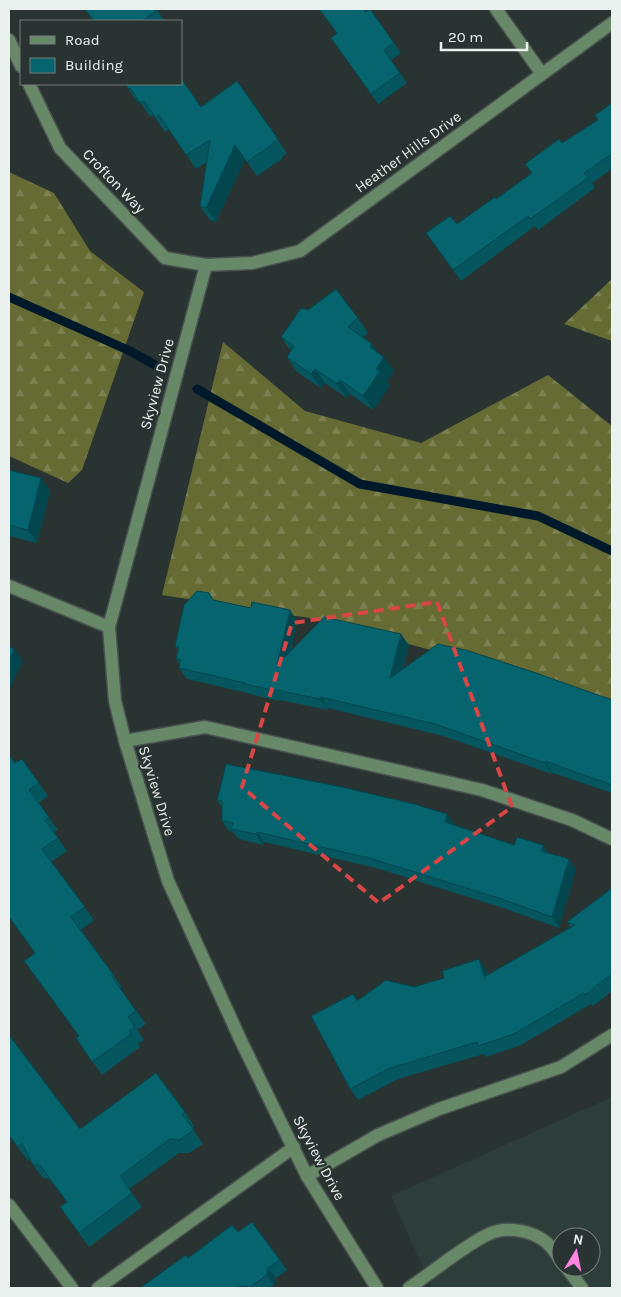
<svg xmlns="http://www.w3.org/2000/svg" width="621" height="1297" font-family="Karla,sans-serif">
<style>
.built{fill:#2d3e3a;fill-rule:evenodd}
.forest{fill:url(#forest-firs)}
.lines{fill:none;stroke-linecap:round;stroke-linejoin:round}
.stream{stroke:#00192a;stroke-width:9}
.minor-casing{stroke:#48514f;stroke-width:15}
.minor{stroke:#678968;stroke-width:12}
.wall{fill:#05565f}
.shaded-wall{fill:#04464e}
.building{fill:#06646f;stroke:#04464e}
.marked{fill:none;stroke:#d94646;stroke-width:4;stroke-dasharray:10 6;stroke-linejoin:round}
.labels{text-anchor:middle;stroke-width:4.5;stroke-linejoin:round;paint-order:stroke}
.street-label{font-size:15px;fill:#ebf1ef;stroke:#293331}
</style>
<defs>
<pattern id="forest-firs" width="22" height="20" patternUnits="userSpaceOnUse" patternTransform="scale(1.25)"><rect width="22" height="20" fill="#666b34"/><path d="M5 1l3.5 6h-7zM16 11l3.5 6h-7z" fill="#7c8152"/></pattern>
</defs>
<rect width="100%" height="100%" fill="#293331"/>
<path class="built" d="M612,1097v191h-180l-41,-92zM561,1237h30v30h-30z"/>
<g class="forest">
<polygon points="9,172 54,193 90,251 144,292 82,470 68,483 9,456"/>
<polygon points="612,279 612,341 564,324"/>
<polygon points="223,342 305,411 421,443 548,375 612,426 612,699 316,619 162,595"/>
</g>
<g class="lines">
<g class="stream">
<polyline points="9,297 130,351 155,365"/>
<polyline points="197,389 360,484 538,516 612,551"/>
</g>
<defs>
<g id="minor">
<polyline points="496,9 542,74"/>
<polyline points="9,40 21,66"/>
<polyline points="29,84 60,148 165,258 206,265 252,263 300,251 612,23"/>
<polyline points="206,265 109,627 115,701 125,741 168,881 242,1043 307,1176 377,1288"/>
<polyline points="9,586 109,627"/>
<polyline points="125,741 205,727 482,790 572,820 612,839"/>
<polyline points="307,1176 378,1135 439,1109 561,1067 612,1035"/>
<polyline points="9,1205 72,1288"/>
<polyline points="566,1267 582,1288"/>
<polyline points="98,1288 294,1147"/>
<path d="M409,1288c24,-16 54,-42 80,-54 17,-8 43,-4 58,9 5,4 10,12 14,18"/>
</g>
</defs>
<use href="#minor" class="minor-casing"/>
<use href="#minor" class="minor"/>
</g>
<g class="wall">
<polygon points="84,9 156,9 165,21 93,21"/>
<polygon points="370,9 401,53 391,60 407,83 378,104 331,38"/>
<polygon points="237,81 287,153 282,157 283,158 257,176 245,159 216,222 210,220 200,206 207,162 196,169 169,129 165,132 153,115 150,117 140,102 138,103 125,84 201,107"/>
<polygon points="612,103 612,169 592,183 595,188 538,230 535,226 461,281 426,233 457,224 496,199 532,173 525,164 562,143 598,120"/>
<polygon points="308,310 358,318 368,333 363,337 378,353 384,357 394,371 387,381 390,386 373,410 350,394 347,398 325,383 321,388 297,372 287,357 291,351 281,337"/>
<polygon points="9,470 50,491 37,543 9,536"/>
<polygon points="213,600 297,621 291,651 409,645 403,669 612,700 612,793 553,773 552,774 443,736 328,708 328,710 280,700 280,701 253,695 252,694 187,679 179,668 180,665 176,659 178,650 175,646"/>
<polygon points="22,759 48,796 39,803 58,830 54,832 67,851 51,862 94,920 81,930 122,987 120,988 146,1024 137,1030 144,1040 138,1044 140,1047 102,1075 76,1038 79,1037 35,953 15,763"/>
<polygon points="217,800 447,814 455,825 454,826 514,845 543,845 548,853 576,869 559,928 503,908 376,868 264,842 263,845 239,839 233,832 229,831 222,821 222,807"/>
<polygon points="612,888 612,991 593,1006 591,1004 521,1045 486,1057 484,1054 398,1079 358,1100 350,1089 353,994 358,1001 414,987 444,978 479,959 486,970 488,975 571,927 567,922"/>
<polygon points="9,1035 80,1129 185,1112 194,1126 192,1128 203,1144 189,1153 179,1153 129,1189 142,1207 89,1247 60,1207 67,1202 49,1179 43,1178 33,1165 30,1159 28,1161 9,1136"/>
<polygon points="238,1232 280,1260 287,1270 276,1278 274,1285 270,1288 140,1288 188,1258"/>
</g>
<g class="shaded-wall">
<polygon points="235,145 245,159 216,222 206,208"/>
<polygon points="372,344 382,358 370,347"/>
<polygon points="384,357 394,371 387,381 390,386 373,410 363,396 376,369"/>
<polygon points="315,369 325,383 321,388 311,374"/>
<polygon points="340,380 350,394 347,398 337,384"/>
<polygon points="41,478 50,491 37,543 28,530"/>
<polygon points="290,610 297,621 285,676 277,665"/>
<polygon points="401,634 409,645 398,689 390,678"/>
<polygon points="14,649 23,661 9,690 9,661"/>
<polygon points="272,689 280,700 280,701 272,690"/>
<polygon points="321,697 328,708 328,710 320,699"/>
<polygon points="545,761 553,773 552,774 545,763"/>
<polygon points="447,814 455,825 452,833 445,822"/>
<polygon points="257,832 264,842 263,845 256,834"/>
<polygon points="543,845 550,856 541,851"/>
<polygon points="569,859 576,869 559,928 552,917"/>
<polygon points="479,959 486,970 492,988 484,977"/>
<polygon points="268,1268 276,1278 274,1285 267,1275"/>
</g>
<g class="building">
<polygon points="85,9 156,9 157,10 142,21 143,21 94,21"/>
<polygon points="319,9 363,9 366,12 370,9 394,43 384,50 400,73 371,94 331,38 337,33"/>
<polygon points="181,78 201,107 237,81 278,139 273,143 273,144 247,162 235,145 206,208 200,206 210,140 186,155 159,115 156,118 144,101 140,103 130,88 129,89 125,84 181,84"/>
<polygon points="612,103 612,154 584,173 588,178 530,219 528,216 453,270 426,233 450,216 457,224 495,197 496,199 532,173 525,164 559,139 562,143 598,120 595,115"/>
<polygon points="336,289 358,318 348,327 372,344 370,347 384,357 376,369 380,371 363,396 340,380 337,384 315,369 311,374 287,357 294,346 281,337 301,308 308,310"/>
<polygon points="9,470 41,478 28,530 9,525"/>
<polygon points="197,591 209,593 213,600 251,608 252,602 290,610 277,665 324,617 401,634 390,678 438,644 469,651 536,673 612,700 612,785 545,761 545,763 435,724 321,697 320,699 272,689 272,690 245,684 245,683 179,668 181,660 176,659 179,647 175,646 184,605"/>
<polygon points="9,646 14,649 9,661"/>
<polygon points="9,755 15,763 22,759 39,783 29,790 49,817 45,820 58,838 42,849 85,907 71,917 113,974 111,975 136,1011 128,1017 135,1027 129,1031 131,1034 92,1062 76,1038 79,1036 24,961 35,953 9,917"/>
<polygon points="226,764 342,787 414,804 447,814 445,822 514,845 517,837 543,845 541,851 569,859 552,917 496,897 369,858 257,832 256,834 231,829 233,823 222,821 222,801 217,800"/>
<polygon points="612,888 612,974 585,995 584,993 514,1034 478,1046 477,1042 390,1068 350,1089 311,1016 353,994 357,1001 386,980 414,987 444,978 442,971 479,959 484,977 575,925 567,922"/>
<polygon points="9,1035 80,1129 156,1073 185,1112 182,1114 194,1130 179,1140 170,1139 120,1176 132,1193 79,1233 60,1207 67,1202 40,1165 33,1165 22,1143 18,1147 9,1135"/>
<polygon points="252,1222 280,1260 268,1268 267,1275 250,1287 239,1286 236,1288 140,1288 186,1255 188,1258 232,1225 238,1232"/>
</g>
<path class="marked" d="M437,602l75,205 -133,96 -137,-116 50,-164z"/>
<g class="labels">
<g class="street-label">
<text transform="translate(408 152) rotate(-36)" y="5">Heather Hills Drive</text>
<text transform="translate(114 181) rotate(46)" y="5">Crofton Way</text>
<text transform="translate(157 384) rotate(-75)" y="5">Skyview Drive</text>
<text transform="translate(157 791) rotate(73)" y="5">Skyview Drive</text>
<text transform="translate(319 1158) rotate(62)" y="5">Skyview Drive</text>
</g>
</g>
<rect width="621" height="1297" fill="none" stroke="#ebf1ef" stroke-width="20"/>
<rect x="20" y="20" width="162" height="65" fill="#293331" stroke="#777f7d"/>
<rect x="30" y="36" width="25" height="8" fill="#678968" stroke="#777f7d"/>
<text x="65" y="45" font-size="15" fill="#ebf1ef">Road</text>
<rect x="30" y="58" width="25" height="15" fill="#06646f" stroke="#777f7d"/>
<text x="65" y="70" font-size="15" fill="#ebf1ef">Building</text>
<g transform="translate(576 1252) rotate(10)"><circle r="24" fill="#293331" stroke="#777f7d"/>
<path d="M0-4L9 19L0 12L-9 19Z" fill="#fd86e2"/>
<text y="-8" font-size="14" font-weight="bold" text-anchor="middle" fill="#ebf1ef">N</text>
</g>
<path d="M441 42v8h86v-8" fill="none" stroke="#ebf1ef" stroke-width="2.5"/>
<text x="448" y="42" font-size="15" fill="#ebf1ef" stroke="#293331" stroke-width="4" paint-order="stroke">20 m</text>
</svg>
